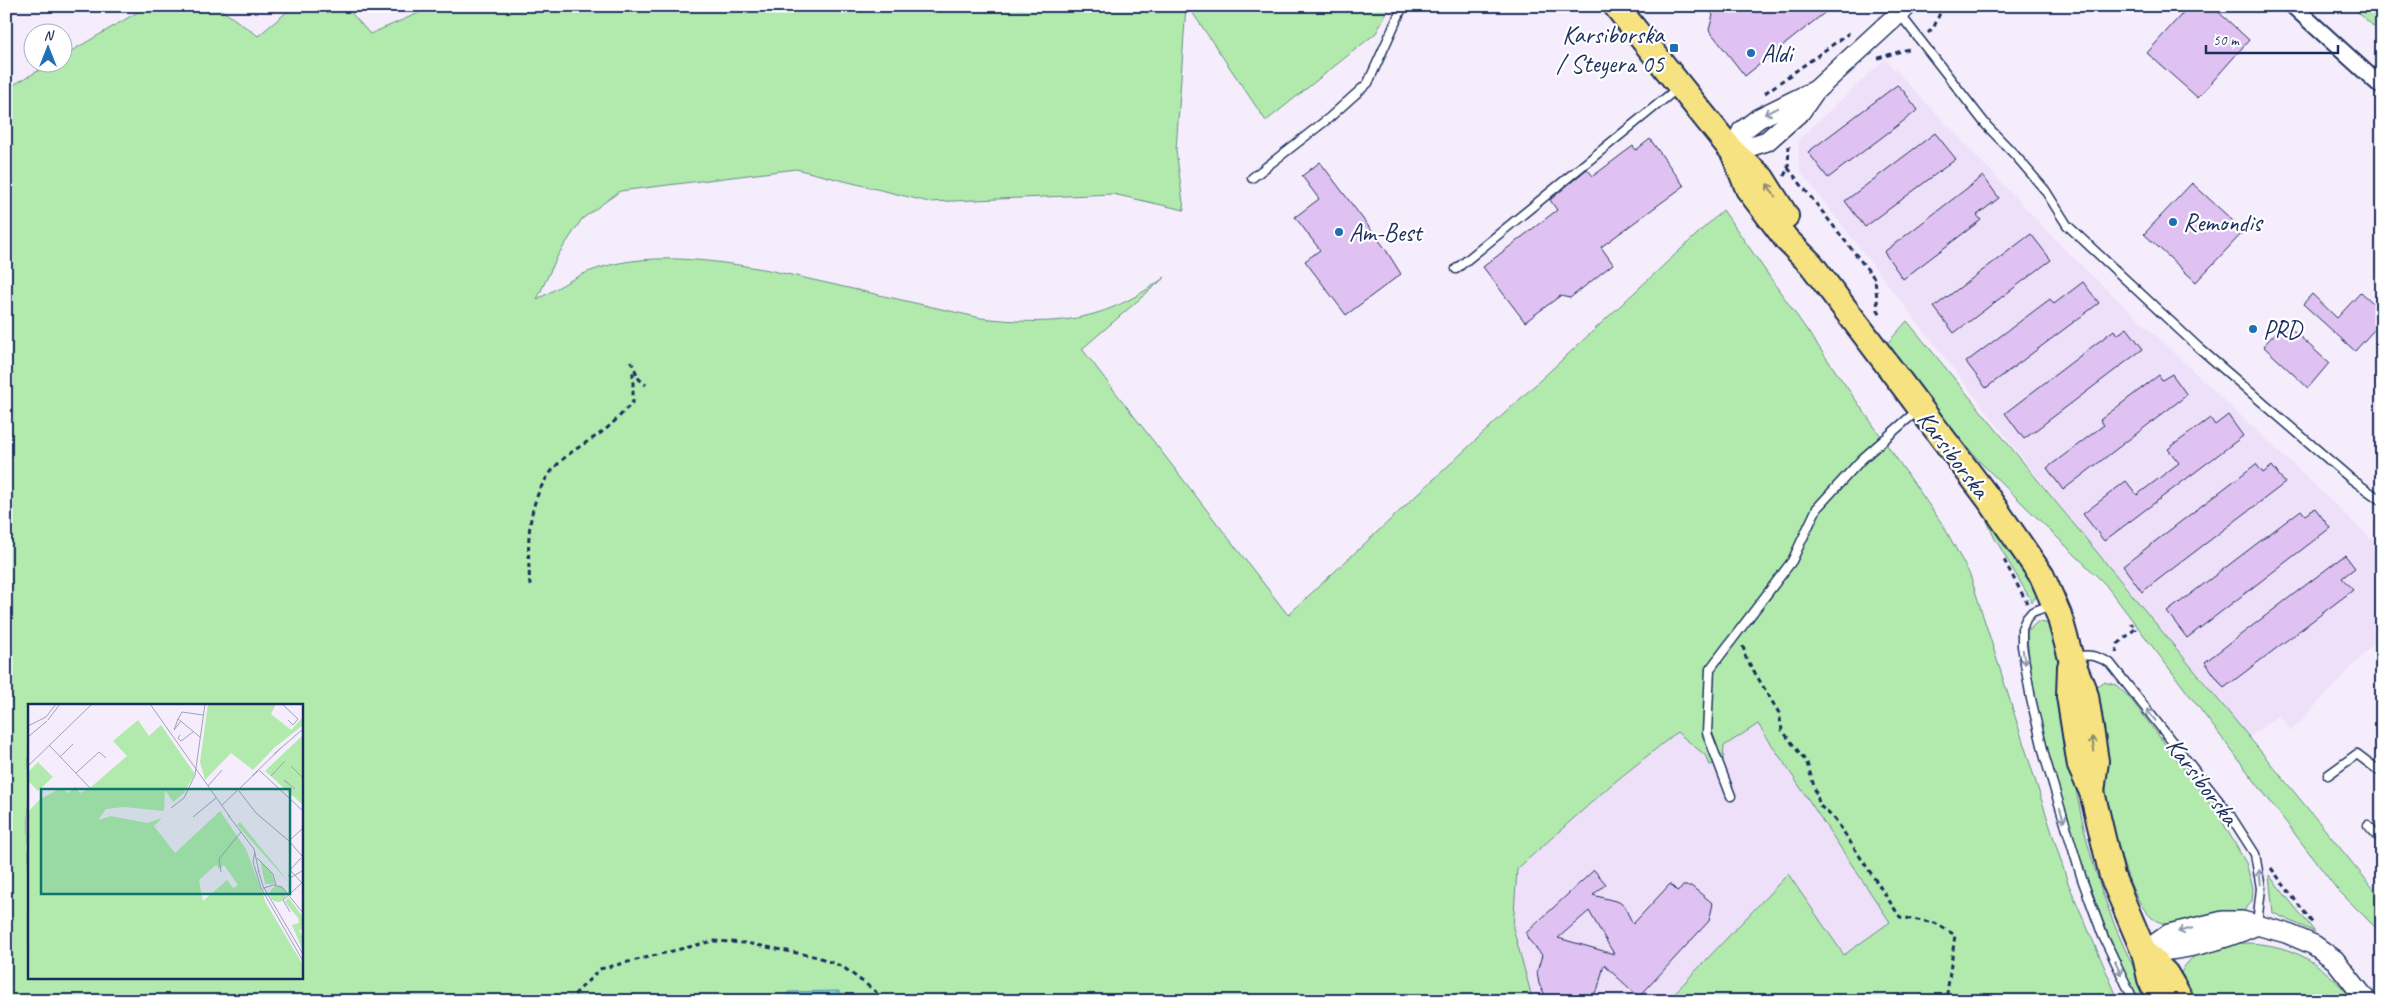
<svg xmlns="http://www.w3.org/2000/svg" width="2388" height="1007" font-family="Caveat,sans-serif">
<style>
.built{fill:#eee0f8}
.green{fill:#b2eaae;stroke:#668c86;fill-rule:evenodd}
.water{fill:#81d3d8;stroke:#5891a7}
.building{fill:#dfc2f1;stroke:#1b2f5e;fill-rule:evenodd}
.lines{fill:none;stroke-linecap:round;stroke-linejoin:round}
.service-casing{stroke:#1b2f5e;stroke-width:11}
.minor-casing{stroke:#1b2f5e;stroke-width:19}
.tertiary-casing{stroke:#1b2f5e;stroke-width:22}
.primary-casing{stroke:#1b2f5e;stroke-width:28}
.path{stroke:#1b2f5e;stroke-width:3;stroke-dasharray:5 4;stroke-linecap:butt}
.service{stroke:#fff;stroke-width:8}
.minor{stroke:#fff;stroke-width:15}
.tertiary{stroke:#fff;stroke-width:19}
.primary{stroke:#f7e281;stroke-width:24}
.oneway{stroke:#8d97ae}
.oneway2{stroke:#898870}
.poi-dot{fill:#1f6fb2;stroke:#fff;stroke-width:2}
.labels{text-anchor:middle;stroke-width:4.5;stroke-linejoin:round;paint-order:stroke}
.poi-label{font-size:25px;fill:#1b2f5e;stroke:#fff;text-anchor:start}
.street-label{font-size:25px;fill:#1b2f5e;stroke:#fff}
.inset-road{fill:none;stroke:#9ea1bc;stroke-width:1}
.view{fill:#0f766e;fill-opacity:0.15;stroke:#0f766e;stroke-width:2.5}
.inset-edge{fill:none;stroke:#1b2f5e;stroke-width:2.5}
</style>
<rect width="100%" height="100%" fill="#f5edfb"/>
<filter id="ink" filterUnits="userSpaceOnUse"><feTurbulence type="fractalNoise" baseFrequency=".02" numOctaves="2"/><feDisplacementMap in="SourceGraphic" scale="10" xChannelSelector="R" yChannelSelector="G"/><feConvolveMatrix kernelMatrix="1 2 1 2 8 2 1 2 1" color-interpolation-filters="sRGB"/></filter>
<g filter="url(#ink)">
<g class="built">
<polygon points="1885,59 2066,251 2382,549 2382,635 2291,731 2279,715 2243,742 1800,171 1798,140"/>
<polygon points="1758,723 1891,922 1844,956 1788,874 1667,1001 1533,1001 1513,928 1517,869 1611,785 1677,732 1705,755 1710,764 1724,746"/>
</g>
<g class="green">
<path d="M148,6h68l42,30 36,-30h51l25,28 65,-28h751l-10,144 8,60 -71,-16 -184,8 -133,-33 -176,22 -38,28 -24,36 -21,44c17,-8 33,-20 51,-27 56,-22 123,-12 181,-2l212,48c75,8 122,5 184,-41l-83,72 206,266 435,-405 220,315 27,50 98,308 51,118h-452l121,-127 56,81 46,-33 -132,-198 -34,22 -1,15 -13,4 -5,-10 -28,-23 -66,53 -94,84 -4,59 20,73h-1527v-912l46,-26 10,-1 1,-6zM29,706h272v272h-272z"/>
<polygon points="1188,6 1390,6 1376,33 1266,121"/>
<polygon points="2351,6 2382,6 2382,34"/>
<polygon points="1907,321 2382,899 2382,934 2336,888 2105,584 1980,462 1884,347"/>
<polygon points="1979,502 2030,577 2038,594 2032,602 1994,537"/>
<path d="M2037,622l9,1 6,5c11,47 14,95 21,143 12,80 38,161 79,230h-12c-35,-65 -58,-135 -79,-206 -16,-53 -31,-107 -34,-163z"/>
<path d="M2104,682l12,3 14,13 88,116 28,49 7,25 -1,13 -8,10 -75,14c-6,-2 -12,-3 -17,-7 -38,-35 -52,-167 -61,-219l3,-12z"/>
<polygon points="2269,875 2315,932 2273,913"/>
<path d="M2247,943c49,2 76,21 107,58h-165l-9,-26c11,-27 41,-31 67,-32z"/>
</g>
<polygon class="water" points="839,991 840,1001 788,1001 788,992"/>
<g class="building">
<polygon points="1706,6 1833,6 1745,76 1709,30 1713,15"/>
<polygon points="2189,6 2212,6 2249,40 2198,98 2147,53"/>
<polygon points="1897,85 1902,89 1918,110 1828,178 1808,152"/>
<polygon points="1935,133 1956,159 1865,227 1845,201"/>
<polygon points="1650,139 1684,186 1601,247 1613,264 1570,298 1560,296 1525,322 1483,267 1557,210 1550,200 1587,169 1593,176 1633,146 1636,150"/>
<polygon points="1320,162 1384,247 1401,274 1346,315 1305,261 1320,250 1295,217 1319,199 1302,176"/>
<polygon points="1983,176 1999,198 1977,215 1981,220 1903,279 1884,252"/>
<polygon points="2192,183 2244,231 2196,282 2144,234"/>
<polygon points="2031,234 2051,260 1954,333 1934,307"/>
<polygon points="2083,282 2099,303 1986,388 1966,362 2050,299 2054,304"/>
<polygon points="2361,292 2382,311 2382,321 2355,351 2303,304 2312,294 2337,318"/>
<polygon points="2285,323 2329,363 2308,388 2263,346"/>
<polygon points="2127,328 2143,349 2024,439 2005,413 2114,330 2117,335"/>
<polygon points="2172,374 2187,395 2063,490 2047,468 2104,425 2100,420 2159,375 2162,380"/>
<polygon points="2228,415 2243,436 2104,541 2083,514 2126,481 2137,495 2179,463 2168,449 2210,418 2215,425"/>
<polygon points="2256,464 2263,473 2272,466 2285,483 2142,592 2123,566"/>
<polygon points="2315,508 2330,528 2187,638 2167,612 2301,510 2305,515"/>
<polygon points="2345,555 2355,568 2342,578 2353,590 2224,688 2205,662"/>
<path d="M1594,870l12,14 -13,11 26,7 5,4 9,18 37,-40 7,7 6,-5h8l19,15 3,3 -4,17 -70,76 -35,-32 -6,23 -7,10 -5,3h-34l-7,-6 -6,-11 -2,-12 5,-17 -14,-16 -2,-6zM1589,911l25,43 -56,-16z"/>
</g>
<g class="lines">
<defs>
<g id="service">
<polyline points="1899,13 1987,126 2015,155 2045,190 2067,225 2198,347 2350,478 2382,501"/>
<polyline points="1252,178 1329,118 1368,83 1403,6"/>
<polyline points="1456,269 1679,87"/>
<polyline points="2051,605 2032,612 2026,619 2022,629 2022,646 2031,699 2045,758 2082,879 2103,936 2134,1001"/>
<path d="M2073,657c15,-3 23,-2 37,6l120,152 25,39 6,34 -4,36"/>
<polyline points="2328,775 2357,754 2382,773"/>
<polyline points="1731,796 1707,733 1710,669 1792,561 1817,508 1862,459 1919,409"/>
<polyline points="2368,825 2382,841"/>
</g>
<polyline id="minor" points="2293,6 2382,87"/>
<g id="tertiary">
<polyline points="1733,152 1767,141 1801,111 1815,91 1907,6"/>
<polyline points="1733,152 1742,131 1759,118 1814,91"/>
<polyline points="2144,952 2169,934 2223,921 2242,921 2286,933 2314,945 2335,960 2367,1001"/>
<path d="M2144,952c38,-1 77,-11 113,-27"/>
</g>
<g id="primary">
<polyline points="1616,6 1733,152 1762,178 1786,216"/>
<polyline points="1733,152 1748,189 1787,240 1811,264 1862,331 1988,498 2042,576 2059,615 2071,658 2086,696 2096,761 2092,792"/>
<polyline points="2070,667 2069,696 2080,766 2092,792 2112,876 2144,952 2150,979 2160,1001"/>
<polyline points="2144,952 2166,974 2182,1001"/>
</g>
</defs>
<use href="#service" class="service-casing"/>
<use href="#minor" class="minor-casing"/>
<use href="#tertiary" class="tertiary-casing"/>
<use href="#primary" class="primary-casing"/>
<g class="path">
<polyline points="1928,33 1934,27 1943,6"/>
<polyline points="1878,58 1912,48"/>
<polyline points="1765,93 1849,33"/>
<polyline points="1788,168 1875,279 1878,310 1882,316"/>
<polyline points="1784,176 1788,168 1789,146"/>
<polyline points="631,361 639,379 646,385"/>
<polyline points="2004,560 2027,603"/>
<path d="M530,586c-3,-46 -5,-92 32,-126 13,-12 30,-20 44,-31 10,-8 18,-18 27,-27v-33"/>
<polyline points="1743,646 1746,658 1779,713 1782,730 1807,763 1820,806 1835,819 1900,917 1935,923 1955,935 1946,1001"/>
<polyline points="2116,653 2118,644 2135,629 2131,623"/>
<polyline points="2271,868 2314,925"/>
<polyline points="568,1001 600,969 713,941 746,943 818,957 843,967 875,991 883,1001"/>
</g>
<use href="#service" class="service"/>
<use href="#minor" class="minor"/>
<use href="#tertiary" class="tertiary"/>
<use href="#primary" class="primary"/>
</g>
<defs><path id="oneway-shaft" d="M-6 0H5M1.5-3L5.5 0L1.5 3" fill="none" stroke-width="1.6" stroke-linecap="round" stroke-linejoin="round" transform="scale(1.25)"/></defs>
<g class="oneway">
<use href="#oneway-shaft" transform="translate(1771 111) rotate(153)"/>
<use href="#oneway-shaft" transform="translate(2024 657) rotate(80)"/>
<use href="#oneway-shaft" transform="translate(2151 715) rotate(-128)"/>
<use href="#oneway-shaft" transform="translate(2062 815) rotate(73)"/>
<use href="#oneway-shaft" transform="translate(2260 877) rotate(-96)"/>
<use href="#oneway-shaft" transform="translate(2185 930) rotate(166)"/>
<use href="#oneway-shaft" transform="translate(2118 968) rotate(65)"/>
</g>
<g class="oneway2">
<use href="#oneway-shaft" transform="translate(1771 190) rotate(-122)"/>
<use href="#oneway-shaft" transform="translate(2093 744) rotate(-99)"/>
</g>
</g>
<g class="poi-dot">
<rect x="1669" y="43" width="10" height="10" rx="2.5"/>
<circle cx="1751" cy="53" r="5"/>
<circle cx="2173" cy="222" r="5"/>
<circle cx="1339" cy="232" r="5"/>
<circle cx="2253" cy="329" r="5"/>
</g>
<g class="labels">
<g class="poi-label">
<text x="1664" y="43" text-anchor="end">Karsiborska<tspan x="1664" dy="29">/ Steyera 05</tspan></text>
<text x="1761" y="62">Aldi</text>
<text x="2183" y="231">Remondis</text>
<text x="1349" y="241">Am-Best</text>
<text x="2263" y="338">PRD</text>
</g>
<g class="street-label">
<text transform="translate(1954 454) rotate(53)" y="9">Karsiborska</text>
<text transform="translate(2203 781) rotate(53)" y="9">Karsiborska</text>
</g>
</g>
<g transform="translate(28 704)">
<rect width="275" height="275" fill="#f5edfb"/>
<path d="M180,0h68l-5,10 20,16 12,-13v8l-29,23 -21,22 -22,-17 -26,27 -5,-18zM110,16l11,16 12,-11 34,49 -11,19 -11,9 -8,-12 -1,21 -40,-4 -18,2 -8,11 13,-4 36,7 15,-5 -8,8 21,27 45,-42 26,38 20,54 37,62v14h-275v-167l11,-12 22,-12 7,5 7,-6 5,6 10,-5 37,-32 -14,-15zM188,161l3,4 5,-4 14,20 -5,3 -6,-8 -24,21 -4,-21zM275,31v70l-38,-34zM10,58l15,15 -15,14 -10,-10v-9zM212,118l53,65 -56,-62zM232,156l12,14 3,10h-10zM242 190a8 8 0 1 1 16 0a8 8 0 1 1-16 0ZM260,193l15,20v12l-4,1 4,8v13l-11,-26 7,-2 -1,-5 -13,-16z" fill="#b2eaae" fill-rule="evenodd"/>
<path class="inset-road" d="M122,0l80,113M254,0l16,15 -5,6 -5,-5M150,15l-4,11 7,-9M20,16l12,-16M0,22l18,-9 10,-13M152,31l-2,3 3,3 12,-9M0,33l19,-16M172,33l-22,-18 4,-7 21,3M21,41l41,43M246,50l29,-25M32,53l13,-13M0,62l64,-62M263,62l12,12M231,66l44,41M48,69l23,-21 7,6M224,72l29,-28M243,72l14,-15M260,79l-4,-3 11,9M180,82l14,-16M211,87l17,22 33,28 14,-13M194,101l36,-34M143,104l13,-10 11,-23 10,-71M200,111l26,34 5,23M165,113l23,-19M261,137l13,15M227,148l-2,10 8,26 42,73M229,154l16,16 3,11M273,154l-11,12 12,13M230,166l6,19M193,168l-2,-13 22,-27M260,171l2,3 12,-7M236,184l9,-3 9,2 21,26M236,184l39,66M262,208l-7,-12 20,-18"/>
<path class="view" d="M13,85h249v105h-249z"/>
<rect width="275" height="275" class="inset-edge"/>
</g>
<rect width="2388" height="1007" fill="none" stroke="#fff" stroke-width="25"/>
<rect x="12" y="12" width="2363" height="982" fill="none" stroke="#1b2f5e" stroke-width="2" filter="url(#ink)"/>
<g transform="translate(48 48)"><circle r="24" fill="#ffffff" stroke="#a4acbf"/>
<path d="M0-4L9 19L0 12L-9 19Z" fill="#1f6fb2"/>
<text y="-8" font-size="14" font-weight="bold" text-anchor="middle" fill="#1b2f5e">N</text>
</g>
<path d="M2206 45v8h132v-8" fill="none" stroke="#1b2f5e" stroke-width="2.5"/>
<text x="2213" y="45" font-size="15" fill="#1b2f5e" stroke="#ffffff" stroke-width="4" paint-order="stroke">50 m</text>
</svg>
